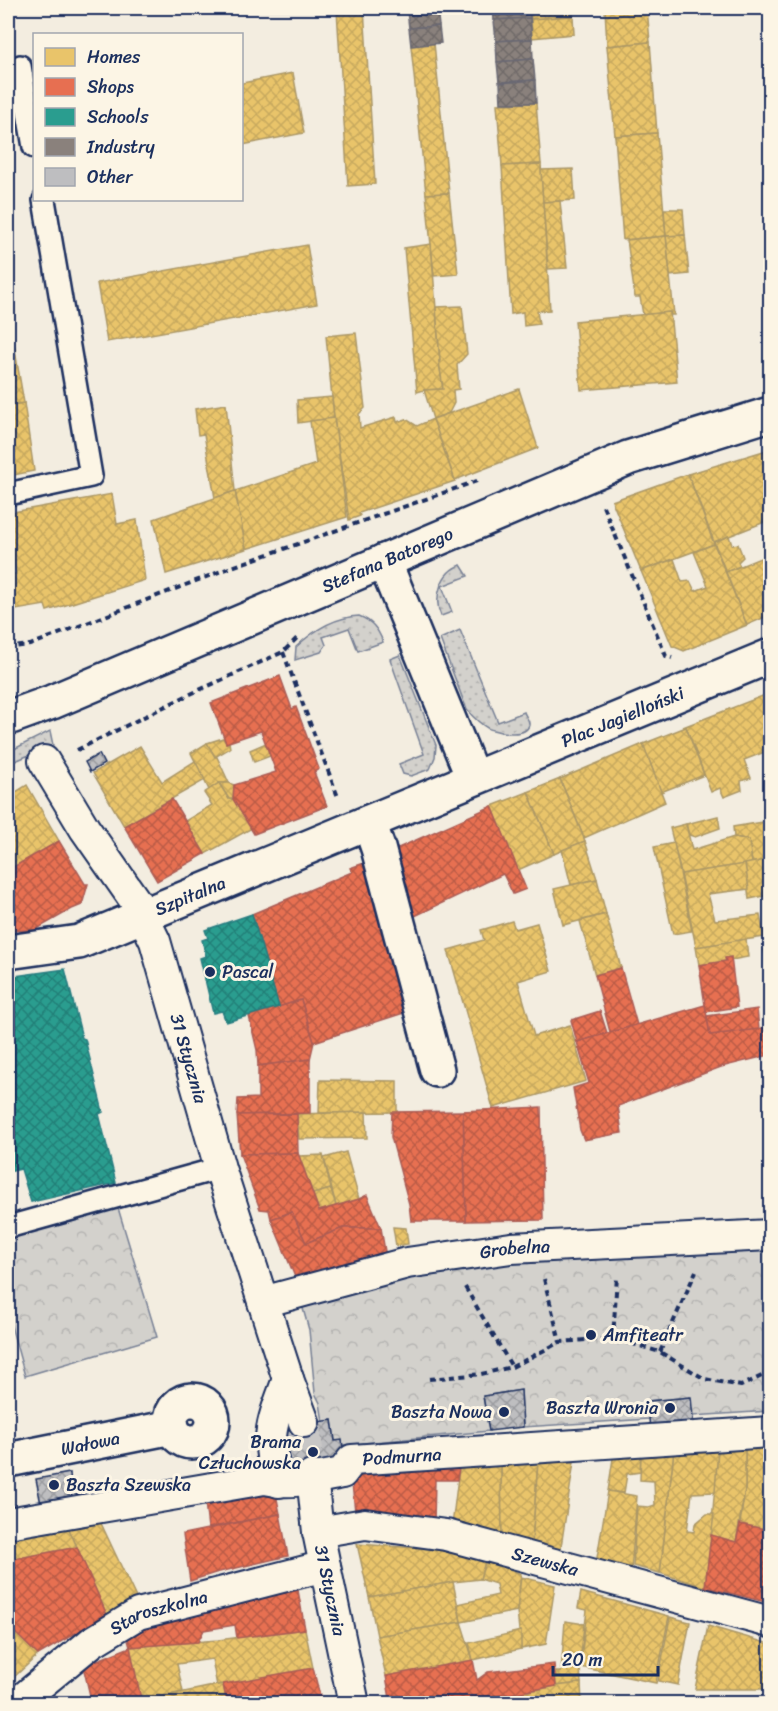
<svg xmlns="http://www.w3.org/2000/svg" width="778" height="1711" font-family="Sriracha,sans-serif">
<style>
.grass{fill:url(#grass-dots);stroke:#778095;stroke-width:1.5}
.forest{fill:url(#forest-crowns);stroke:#778095;stroke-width:1.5}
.homes{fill:url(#homes-cross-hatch);stroke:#ab9766;stroke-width:1.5}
.shops{fill:url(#shops-cross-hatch);stroke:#aa5c55;stroke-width:1.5}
.schools{fill:url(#schools-cross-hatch);stroke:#267c80;stroke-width:1.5}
.industry{fill:url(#industry-cross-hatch);stroke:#696873;stroke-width:1.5}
.building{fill:url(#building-cross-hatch);stroke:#1b2f5e;stroke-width:1.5}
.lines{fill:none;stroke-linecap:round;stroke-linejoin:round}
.pedestrian-tunnel{stroke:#c8c7c6;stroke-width:30;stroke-dasharray:30 15;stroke-linecap:butt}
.service-casing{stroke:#1b2f5e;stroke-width:26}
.pedestrian-casing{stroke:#1b2f5e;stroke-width:34}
.minor-casing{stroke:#1b2f5e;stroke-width:38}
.tertiary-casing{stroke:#1b2f5e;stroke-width:38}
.path{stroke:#1b2f5e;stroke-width:4;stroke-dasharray:6 4.5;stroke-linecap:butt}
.service{stroke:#fcf5e5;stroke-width:21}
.pedestrian{stroke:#fcf5e5;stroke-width:30}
.minor{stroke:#fcf5e5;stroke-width:33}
.tertiary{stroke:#fcf5e5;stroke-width:33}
.poi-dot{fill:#1b2f5e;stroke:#fcf5e5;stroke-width:2}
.labels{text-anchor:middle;stroke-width:6;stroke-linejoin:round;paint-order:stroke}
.street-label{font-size:18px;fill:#1b2f5e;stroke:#fcf5e5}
.poi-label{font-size:18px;fill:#1b2f5e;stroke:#fcf5e5;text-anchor:start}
</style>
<defs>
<pattern id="grass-dots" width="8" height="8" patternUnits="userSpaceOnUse" patternTransform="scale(1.5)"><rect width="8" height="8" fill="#d3d1cc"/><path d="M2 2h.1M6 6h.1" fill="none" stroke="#b5b4b2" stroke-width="1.8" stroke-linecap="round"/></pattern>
<pattern id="forest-crowns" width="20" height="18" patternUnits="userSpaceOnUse" patternTransform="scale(1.5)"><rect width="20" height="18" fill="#d3d1cc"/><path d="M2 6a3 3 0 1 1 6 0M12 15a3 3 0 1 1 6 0" fill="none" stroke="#b5b4b2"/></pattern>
<pattern id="homes-cross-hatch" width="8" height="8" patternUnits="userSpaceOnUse" patternTransform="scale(1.5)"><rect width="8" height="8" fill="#e9c46a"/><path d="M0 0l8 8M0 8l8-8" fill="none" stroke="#c7a95e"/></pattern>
<pattern id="shops-cross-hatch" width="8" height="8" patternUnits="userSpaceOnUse" patternTransform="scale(1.5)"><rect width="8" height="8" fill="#e76f51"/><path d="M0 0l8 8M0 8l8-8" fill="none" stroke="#ba5c46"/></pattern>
<pattern id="schools-cross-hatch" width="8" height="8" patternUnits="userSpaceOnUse" patternTransform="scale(1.5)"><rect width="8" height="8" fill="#2a9d8f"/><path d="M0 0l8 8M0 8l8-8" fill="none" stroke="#238078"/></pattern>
<pattern id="industry-cross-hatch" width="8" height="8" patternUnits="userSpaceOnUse" patternTransform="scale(1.5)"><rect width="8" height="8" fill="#8a817c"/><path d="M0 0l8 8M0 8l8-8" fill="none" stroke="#706a69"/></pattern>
<pattern id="building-cross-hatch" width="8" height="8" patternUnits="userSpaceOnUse" patternTransform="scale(1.5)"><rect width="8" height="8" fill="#bebec0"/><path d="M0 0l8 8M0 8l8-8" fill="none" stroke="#9a9b9f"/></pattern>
</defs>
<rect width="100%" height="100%" fill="#f3ede0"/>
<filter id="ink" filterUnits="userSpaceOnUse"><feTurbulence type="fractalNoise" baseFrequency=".0167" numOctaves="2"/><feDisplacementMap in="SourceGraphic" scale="12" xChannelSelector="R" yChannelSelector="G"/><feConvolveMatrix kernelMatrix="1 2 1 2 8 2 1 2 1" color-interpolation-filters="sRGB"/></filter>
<g filter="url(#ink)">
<g class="grass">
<path d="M461,565l7,11 -26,10 10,26 -11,4c-8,-18 0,-45 20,-51z"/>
<path d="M359,616c13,5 19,13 24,26l-25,9 -9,-23 -26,9 3,8 -5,7 -26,8 1,-13c18,-17 38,-30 63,-31z"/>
<path d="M460,630l38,92 26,-10c1,4 6,8 5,13 -3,13 -31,7 -40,4 -9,-5 -15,-11 -22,-19l-27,-71z"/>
<polygon points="400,655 436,745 435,757 430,769 411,776 403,774 399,764 424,754 390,659"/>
<polygon points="50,731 53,745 8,764 8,752"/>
</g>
<g class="forest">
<polygon points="118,1208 157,1337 25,1376 8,1315 8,1239"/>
<polygon points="770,1240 770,1411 692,1416 690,1397 648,1401 649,1419 523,1427 521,1390 483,1396 489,1431 343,1445 342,1441 335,1441 332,1420 323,1422 320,1403 315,1393 309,1330 302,1305 416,1268"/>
</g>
<g class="homes">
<polygon points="364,8 375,184 348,186 337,10"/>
<polygon points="530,8 573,8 573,16 531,19"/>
<polygon points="613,8 647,8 650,42 607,46 605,9"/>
<polygon points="573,16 574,34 532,38 531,19"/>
<polygon points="650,42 657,133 615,136 607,46"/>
<polygon points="434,43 449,193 426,194 411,46"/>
<polygon points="293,73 304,133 242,145 242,83"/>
<polygon points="536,103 541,164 502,166 497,104"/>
<polygon points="657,133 666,236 623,240 615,136"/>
<polygon points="541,164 550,310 537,311 539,324 524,326 523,312 511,314 502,166"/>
<polygon points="573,169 575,200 543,202 541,170"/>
<polygon points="449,193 458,274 434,276 426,194"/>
<polygon points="560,201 567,268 548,269 543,202"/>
<polygon points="664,209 683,209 685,235 666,236"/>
<polygon points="685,235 689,274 670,276 666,236"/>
<polygon points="666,236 674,315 671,315 670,312 643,315 640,297 635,297 627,240"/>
<polygon points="431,244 440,361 439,361 443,389 424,390 417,392 404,248"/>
<polygon points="307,245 317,304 107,342 97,283"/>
<polygon points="462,306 467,354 457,365 459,389 453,390 454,403 449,413 433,419 424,390 443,389 439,361 440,361 436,307"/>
<polygon points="670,312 677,382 581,390 575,321"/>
<polygon points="11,327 24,403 8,406 8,328"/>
<polygon points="356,333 365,408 359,414 360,428 396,417 397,422 406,419 417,426 433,419 455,481 359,513 360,516 349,520 334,418 326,336"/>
<polygon points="519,389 538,448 455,480 433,419"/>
<polygon points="332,397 334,418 298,423 297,400"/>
<polygon points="24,403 34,471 8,476 8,406"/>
<polygon points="226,404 235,491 215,498 204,434 198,435 195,409"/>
<polygon points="334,418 347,517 246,549 235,491 316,464 310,421"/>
<polygon points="770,449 770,520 714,542 688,474"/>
<polygon points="688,474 714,544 641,571 612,501"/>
<polygon points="235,491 246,549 166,574 154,519"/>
<polygon points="112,494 117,524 137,520 145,580 47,611 45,605 16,610 9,574 16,574 8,525 8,513"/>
<polygon points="729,536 732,545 738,544 743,557 738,562 740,566 726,572 714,542"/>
<polygon points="714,544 747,625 684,651 672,646 641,571 674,559 682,582 690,581 695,591 708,586 694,552"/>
<polygon points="770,554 770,615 747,625 726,572"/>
<polygon points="770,693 770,750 744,760 751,778 741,781 742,790 724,797 720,788 711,792 686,727 683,727"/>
<polygon points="686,727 704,775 661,792 643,744"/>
<polygon points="223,738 226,743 229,742 230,748 215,757 207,743"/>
<polygon points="207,743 215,757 217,757 229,783 219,783 209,790 191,753"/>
<polygon points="266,743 270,756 254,762 250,750"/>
<polygon points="643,744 665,802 584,838 560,779"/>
<polygon points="140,746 162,782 195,761 205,780 124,826 93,773"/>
<polygon points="560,779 585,841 554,854 528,792"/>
<polygon points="219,783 229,799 233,799 252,828 205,854 185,821 212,805 204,793"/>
<polygon points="219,783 229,783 234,785 233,799 229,799"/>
<polygon points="27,785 59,841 12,869 8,860 8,797"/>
<polygon points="528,792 554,854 518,870 492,806"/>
<polygon points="718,816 720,828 695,837 689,835 686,824"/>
<polygon points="770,821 770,859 752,863 749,840 734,837 733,827"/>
<polygon points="686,824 692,850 734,837 749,840 752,863 681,874 670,828"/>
<polygon points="585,841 597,879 571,885 562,850"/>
<polygon points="674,843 692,931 673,934 654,847"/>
<polygon points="770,859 770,895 749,899 745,864"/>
<polygon points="745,864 749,889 708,894 715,920 760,915 764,937 696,947 681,874"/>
<polygon points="597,879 606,914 563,925 554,889"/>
<polygon points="606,914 621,968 595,975 580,921"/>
<polygon points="512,921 515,929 537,923 551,971 518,981 534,1036 570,1025 586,1081 493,1108 448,950 484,940 481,930"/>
<polygon points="746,939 748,957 731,960 731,957 725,958 726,961 699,965 696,947"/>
<polygon points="764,950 770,950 770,980"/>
<polygon points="320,1080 397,1081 397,1112 319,1113"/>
<polygon points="366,1112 367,1138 299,1139 297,1114"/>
<polygon points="346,1152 359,1199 336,1206 324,1158"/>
<polygon points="323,1155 331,1189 313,1194 299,1156"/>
<polygon points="331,1189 336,1206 319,1211 313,1194"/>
<polygon points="393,1227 406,1228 408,1244 396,1246"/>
<polygon points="770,1446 770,1530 740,1524 745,1489 745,1447"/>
<polygon points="718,1447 745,1447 745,1489 736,1542 711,1535"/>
<polygon points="718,1447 715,1492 692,1493 687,1531 694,1532 695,1524 707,1514 714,1514 705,1587 660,1573 674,1450"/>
<polygon points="674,1450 660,1573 633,1566 637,1506 649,1507 655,1505 654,1481 640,1480 641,1451"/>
<polygon points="641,1451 640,1472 627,1474 624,1493 608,1491 614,1452"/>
<polygon points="501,1458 502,1536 452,1526 460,1461"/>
<polygon points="501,1460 538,1462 532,1544 502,1536"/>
<polygon points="538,1462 574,1462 560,1553 532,1544"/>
<polygon points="608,1491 637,1496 631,1572 596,1564"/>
<polygon points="98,1517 137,1600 107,1615 64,1518"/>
<polygon points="64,1518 77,1547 8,1560 8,1531"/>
<polygon points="357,1544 432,1549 486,1559 480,1579 453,1582 369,1597"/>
<polygon points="486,1559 521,1574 517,1611 461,1622 458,1604 498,1595 496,1584 480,1579"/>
<polygon points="521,1577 555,1585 546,1644 521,1649 517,1611"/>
<polygon points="453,1582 461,1622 377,1636 369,1597"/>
<polygon points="581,1592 669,1616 656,1683 580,1667 587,1610 578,1608"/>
<polygon points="670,1617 690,1622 678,1685 658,1681"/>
<polygon points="565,1621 584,1624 580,1667 581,1683 556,1686 555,1672 561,1672"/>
<polygon points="461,1622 473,1660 386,1676 377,1636"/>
<polygon points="8,1626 38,1655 14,1677 8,1672"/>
<polygon points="708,1626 770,1644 770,1689 695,1689"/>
<polygon points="305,1629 313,1668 217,1686 212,1659 177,1664 183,1692 141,1701 130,1647 218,1640"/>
<polygon points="521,1631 521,1649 473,1660 469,1643"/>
<polygon points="581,1683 582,1704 514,1704 513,1694 556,1686"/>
<polygon points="223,1684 227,1703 142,1704 141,1701"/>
<polygon points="513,1694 514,1704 448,1704"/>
</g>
<g class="shops">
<polygon points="280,676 292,709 296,707 319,769 314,772 327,806 254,834 233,799 234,785 276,772 261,731 226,743 211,703"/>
<polygon points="172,799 205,854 157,881 124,826"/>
<polygon points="492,806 526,889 513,894 503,874 413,917 396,849"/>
<polygon points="59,841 85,884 88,884 82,905 72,909 35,930 8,931 8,870"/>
<polygon points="370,861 413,1010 314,1042 301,1000 279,1007 252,914 352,872 350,868"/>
<polygon points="731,957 737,1007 706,1012 699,965 726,961 725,958"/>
<polygon points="621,968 637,1025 610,1032 595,975"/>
<polygon points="301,1000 314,1042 310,1059 258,1066 257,1050 249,1016"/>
<polygon points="705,1005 710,1035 770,1027 770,1055 721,1067 618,1106 622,1133 584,1140 580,1130 573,1088 589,1083 577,1042"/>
<polygon points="757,1009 759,1029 710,1035 707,1016"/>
<polygon points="600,1011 607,1033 577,1042 571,1020"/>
<polygon points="310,1059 310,1113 237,1115 238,1099 258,1098 258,1066"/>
<polygon points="541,1107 543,1220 466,1221 463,1111"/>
<polygon points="463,1111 466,1221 411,1221 409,1204 391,1137 392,1112"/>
<polygon points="297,1114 298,1153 240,1154 237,1115"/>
<polygon points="298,1153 319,1211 359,1199 367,1195 381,1228 343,1228 306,1243 292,1212 271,1219 269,1210 260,1209 240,1154"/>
<polygon points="292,1212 306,1243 343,1228 381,1228 387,1263 314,1286 295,1277 271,1219"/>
<polygon points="460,1461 457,1480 435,1480 434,1523 355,1511 351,1475"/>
<polygon points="276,1494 280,1514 208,1528 205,1502"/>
<polygon points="280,1514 288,1556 215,1573 190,1581 183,1534"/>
<polygon points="740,1524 770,1530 770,1603 705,1587 711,1535 736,1542"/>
<polygon points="77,1547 107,1615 38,1655 8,1626 8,1560"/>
<polygon points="297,1585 305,1629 237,1638 235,1625 204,1630 198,1642 130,1647 126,1633"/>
<polygon points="130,1647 142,1704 92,1704 83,1666"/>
<polygon points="473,1660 477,1680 488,1672 554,1664 556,1686 448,1704 391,1704 386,1676"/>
<polygon points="313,1668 322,1704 227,1704 223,1684"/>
</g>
<g class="schools">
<polygon points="252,914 279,1007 226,1022 222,1011 213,1013 200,958 206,956 202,940 208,938 205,930"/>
<polygon points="65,969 82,1038 85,1039 103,1112 99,1114 116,1183 31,1202 21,1169 8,1172 8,977"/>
</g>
<g class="industry">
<polygon points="407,8 437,8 407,11"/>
<polygon points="437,8 439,26 409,28 407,11"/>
<polygon points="493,8 530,8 530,18 494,20"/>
<polygon points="530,18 532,39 496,41 494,20"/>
<polygon points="439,26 441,43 411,46 409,28"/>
<polygon points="532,39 533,59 497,62 496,41"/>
<polygon points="533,59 535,80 499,82 497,62"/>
<polygon points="535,80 536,103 501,103 500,83"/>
</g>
<g class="building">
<polygon points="99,754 104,764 90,772 85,762"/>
<polygon points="521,1390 523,1427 489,1431 483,1396"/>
<polygon points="691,1397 694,1430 650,1433 648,1401"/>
<polygon points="332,1420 335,1441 342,1440 344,1458 287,1478 280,1427"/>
<polygon points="70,1473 72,1498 41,1504 36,1479"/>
</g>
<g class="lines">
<polyline class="pedestrian-tunnel" points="304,1422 312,1476"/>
<defs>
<g id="service">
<polyline points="20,66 34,147"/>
<polyline points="8,494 91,476 44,200"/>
<polyline points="8,1227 220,1168"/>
</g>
<g id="pedestrian">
<path id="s1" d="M44,761l41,68 51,73 19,39 65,227 68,211 16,43"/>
<path id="s2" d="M263,1302l144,-39 104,-15 259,-13"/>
<path id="s3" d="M312,1476l6,56 7,34 29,138"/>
<path d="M279,1482c-16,-43 -6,-62 9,-103"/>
<path id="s4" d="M8,1523l256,-44c26,6 52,-1 78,-6l10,-13 418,-28"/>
<path id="s5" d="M318,1532l47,-8 81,11 324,87"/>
<path id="s6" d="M16,1704l76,-62 46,-28 187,-48"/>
</g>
<g id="minor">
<polyline points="384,561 473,778"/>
<polyline points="369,822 378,848 437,1070"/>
<path id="s7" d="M8,952l71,-10 691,-286"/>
<circle cx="192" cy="1421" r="21"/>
<path id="s8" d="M8,1460l164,-33"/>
</g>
<g id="tertiary">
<path id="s9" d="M8,718l44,-16 576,-244 142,-44"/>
</g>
</defs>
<use href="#service" class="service-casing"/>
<use href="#pedestrian" class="pedestrian-casing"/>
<use href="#minor" class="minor-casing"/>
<use href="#tertiary" class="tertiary-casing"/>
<g class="path">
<polyline points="603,506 666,656 672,658"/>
<polyline points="8,644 12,647 30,645 232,567 480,480"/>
<polyline points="283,652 338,797"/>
<polyline points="77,750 184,697 283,652 299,636"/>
<polyline points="544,1279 560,1342"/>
<polyline points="465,1287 512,1367"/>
<polyline points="613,1338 617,1276"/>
<polyline points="660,1352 696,1271"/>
<polyline points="429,1379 481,1374 512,1367 560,1342 613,1338 660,1352 705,1379 741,1386 770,1372"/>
</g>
<use href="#service" class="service"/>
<use href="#pedestrian" class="pedestrian"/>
<use href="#minor" class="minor"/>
<use href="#tertiary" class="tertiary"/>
</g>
</g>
<g class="poi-dot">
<circle cx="210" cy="972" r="6"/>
<circle cx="591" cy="1335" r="6"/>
<circle cx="670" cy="1408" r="6"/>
<circle cx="504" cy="1412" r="6"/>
<circle cx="313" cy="1452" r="6"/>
<circle cx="54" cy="1485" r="6"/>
</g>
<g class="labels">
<g class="street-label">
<text dy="6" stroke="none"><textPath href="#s9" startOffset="411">Stefana Batorego</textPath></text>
<text dy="6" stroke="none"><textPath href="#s7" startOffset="660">Plac Jagielloński</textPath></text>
<text dy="6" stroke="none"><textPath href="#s7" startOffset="192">Szpitalna</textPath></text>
<text dy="6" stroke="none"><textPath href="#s1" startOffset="334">31 Stycznia</textPath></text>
<text dy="6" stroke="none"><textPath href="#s2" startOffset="258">Grobelna</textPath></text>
<text dy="6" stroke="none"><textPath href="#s8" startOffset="84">Wałowa</textPath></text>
<text dy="6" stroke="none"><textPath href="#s4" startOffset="405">Podmurna</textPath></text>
<text dy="6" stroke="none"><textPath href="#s5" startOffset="232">Szewska</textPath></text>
<text dy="6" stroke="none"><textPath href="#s3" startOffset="116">31 Stycznia</textPath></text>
<text dy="6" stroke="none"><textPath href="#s6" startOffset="172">Staroszkolna</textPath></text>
</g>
<g class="poi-label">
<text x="222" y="978">Pascal</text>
<text x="603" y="1341">Amfiteatr</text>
<text x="658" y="1414" text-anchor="end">Baszta Wronia</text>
<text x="492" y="1418" text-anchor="end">Baszta Nowa</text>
<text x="301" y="1448" text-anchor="end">Brama<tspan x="301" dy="21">Człuchowska</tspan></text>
<text x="66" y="1491">Baszta Szewska</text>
</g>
</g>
<rect width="778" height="1711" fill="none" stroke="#fcf5e5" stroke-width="30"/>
<rect x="15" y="15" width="748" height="1681" fill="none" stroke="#1b2f5e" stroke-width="2" filter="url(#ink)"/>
<rect x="33" y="33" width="210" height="168" fill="#fcf5e5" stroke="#a2a6af" stroke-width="1.5"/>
<rect x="45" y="48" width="30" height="18" fill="#e9c46a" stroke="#a2a6af" stroke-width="1.5"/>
<text x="87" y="63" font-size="18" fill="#1b2f5e">Homes</text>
<rect x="45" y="78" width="30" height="18" fill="#e76f51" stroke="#a2a6af" stroke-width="1.5"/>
<text x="87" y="93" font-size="18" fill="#1b2f5e">Shops</text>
<rect x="45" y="108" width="30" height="18" fill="#2a9d8f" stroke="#a2a6af" stroke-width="1.5"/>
<text x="87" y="123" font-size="18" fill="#1b2f5e">Schools</text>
<rect x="45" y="138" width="30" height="18" fill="#8a817c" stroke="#a2a6af" stroke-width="1.5"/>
<text x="87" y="153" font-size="18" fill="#1b2f5e">Industry</text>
<rect x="45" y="168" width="30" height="18" fill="#bebec0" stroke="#a2a6af" stroke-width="1.5"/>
<text x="87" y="183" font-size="18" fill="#1b2f5e">Other</text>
<path d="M553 1666v9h105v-9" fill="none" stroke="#1b2f5e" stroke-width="3"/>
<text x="562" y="1666" font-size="18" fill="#1b2f5e" stroke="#fcf5e5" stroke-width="4.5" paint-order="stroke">20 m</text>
</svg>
